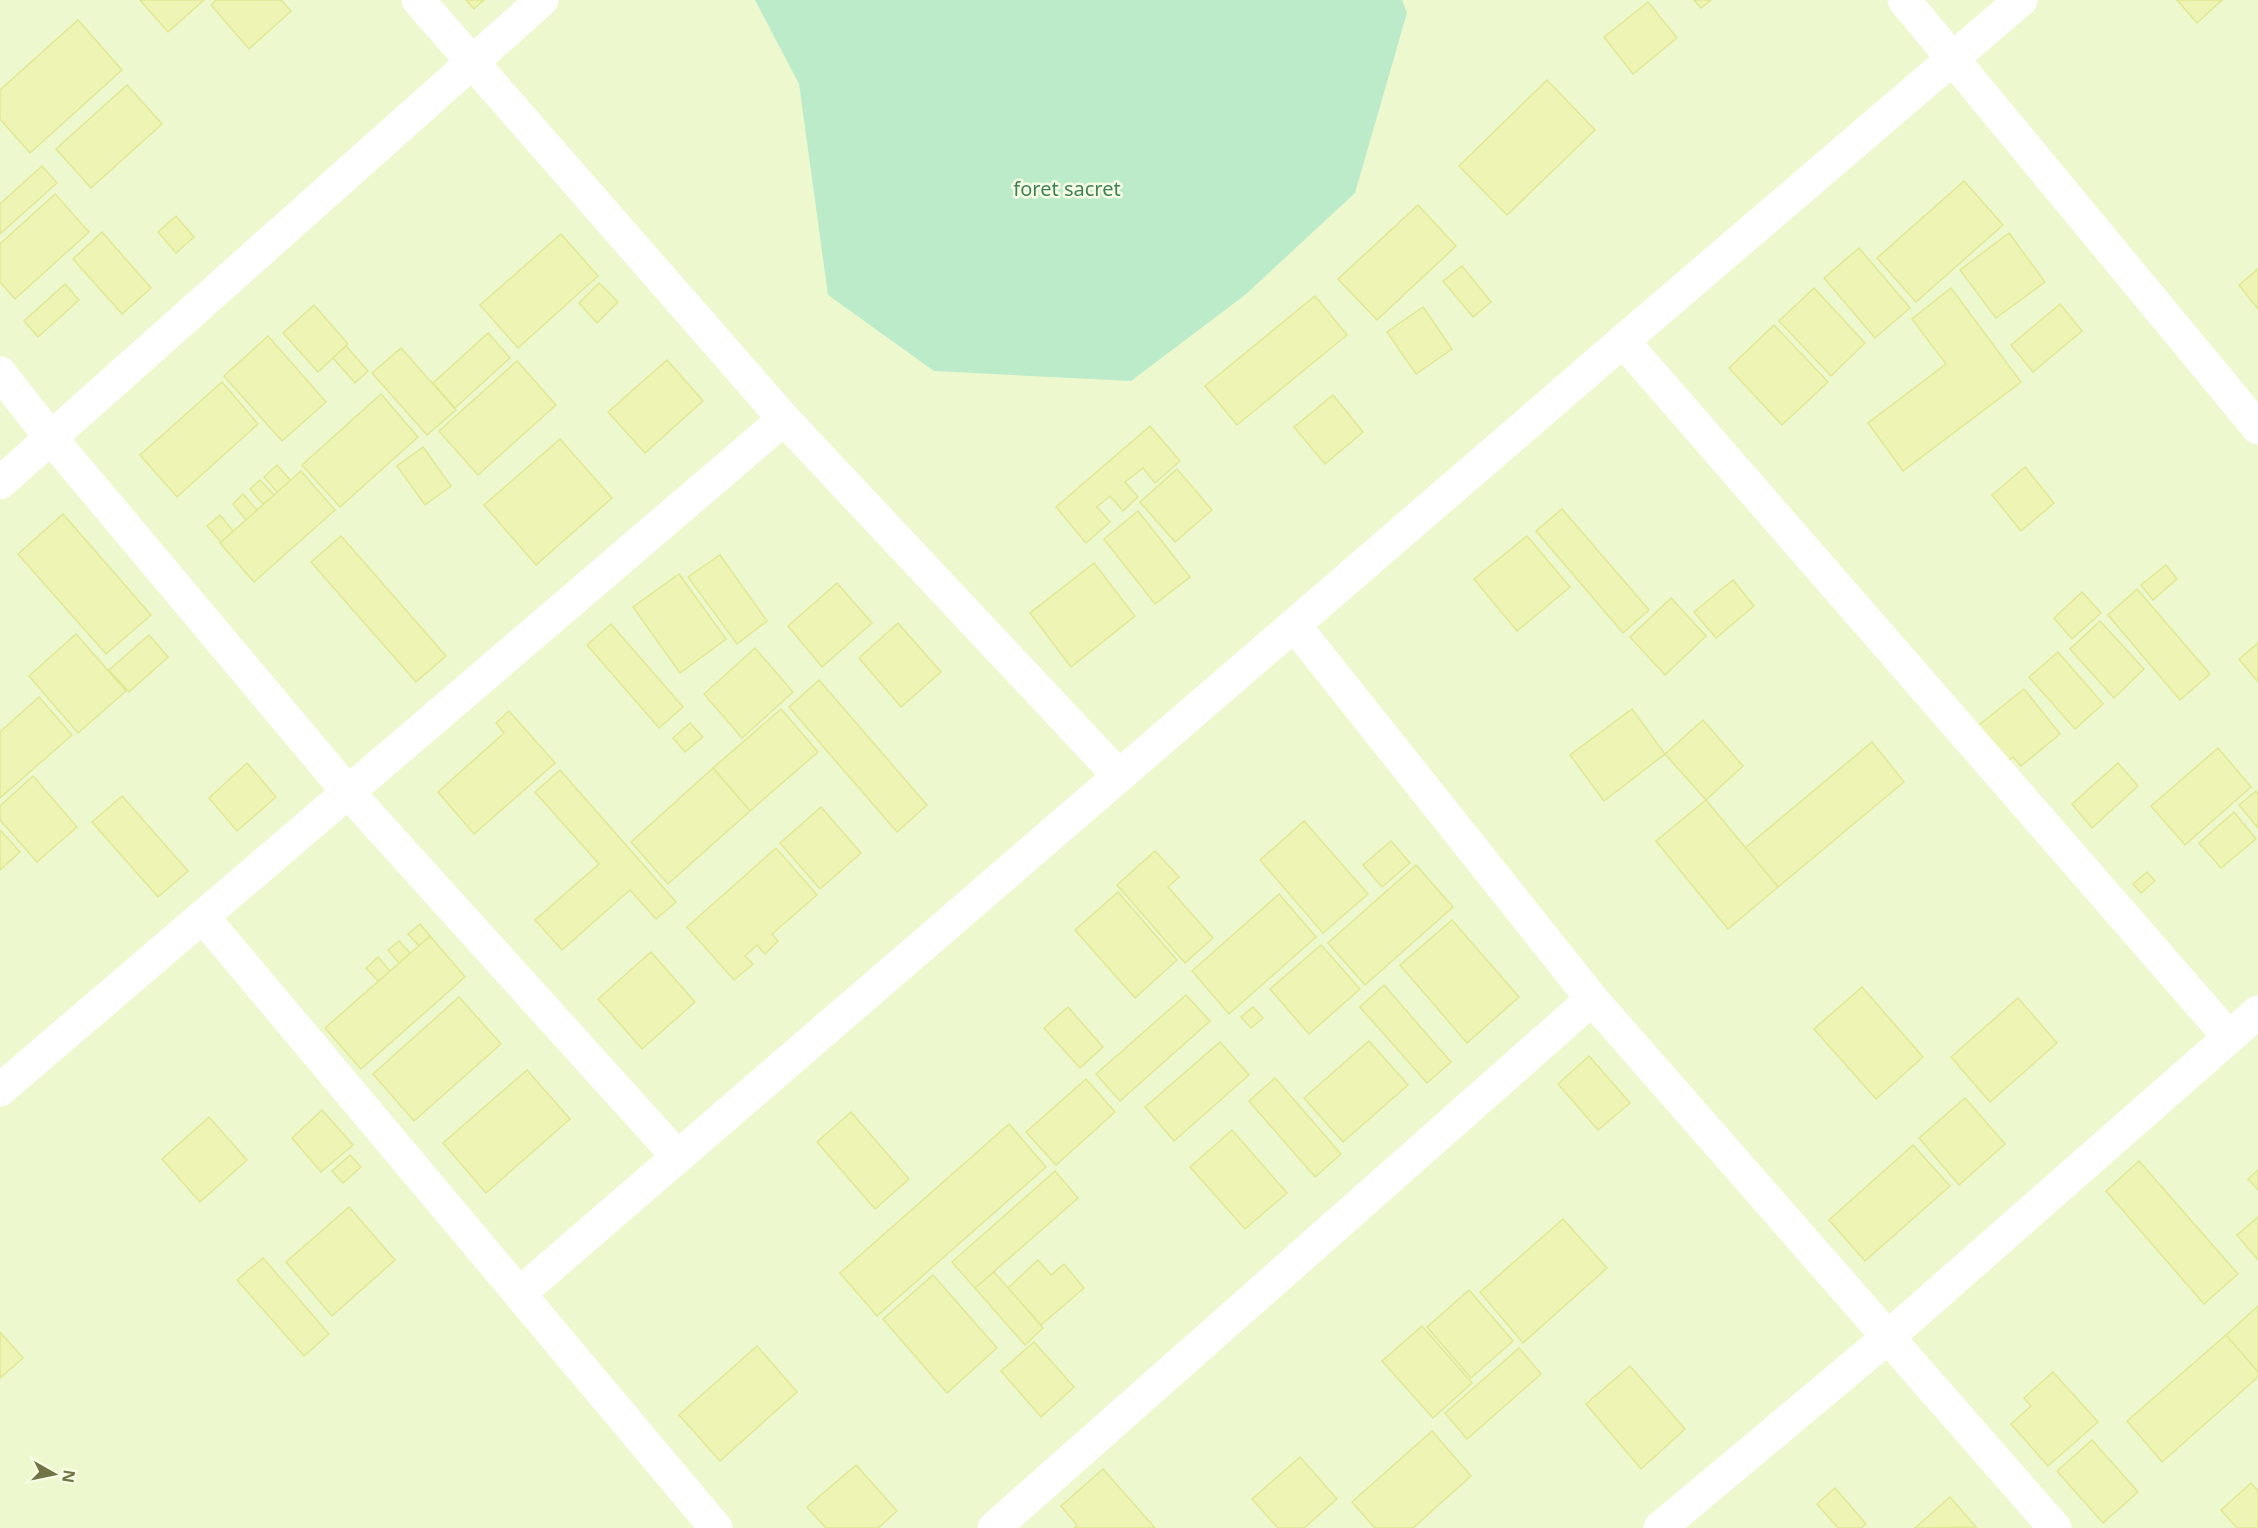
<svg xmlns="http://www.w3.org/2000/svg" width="2258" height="1528" font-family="'Noto Sans',sans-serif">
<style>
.residential{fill:#edf8cf}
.green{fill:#bcebca}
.building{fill:#eef5b4;stroke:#e1e893;stroke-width:1.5}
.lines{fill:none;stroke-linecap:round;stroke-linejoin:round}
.street{stroke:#fff;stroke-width:33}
.labels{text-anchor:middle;stroke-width:5;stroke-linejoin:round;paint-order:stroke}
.park-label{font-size:20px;fill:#3f8159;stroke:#f7ffe5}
</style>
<rect width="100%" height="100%" fill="#f4fede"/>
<rect class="residential" x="0" y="0" width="2258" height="1528"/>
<polygon class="green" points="755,0 1402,0 1407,13 1355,193 1245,295 1131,381 934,371 828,295 799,84"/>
<g class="building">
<polygon points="140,0 204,0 168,32"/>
<polygon points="216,0 281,0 291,11 249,49 211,5"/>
<polygon points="466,0 484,0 474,9"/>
<polygon points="1694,0 1711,0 1701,8"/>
<polygon points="2177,0 2222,0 2197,23"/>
<polygon points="1648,2 1677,38 1633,74 1604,37"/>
<polygon points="78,20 122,70 30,153 0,119 0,90"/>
<polygon points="1547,80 1595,130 1507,215 1459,166"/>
<polygon points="127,85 162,124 91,188 56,149"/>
<polygon points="42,166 57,183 0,234 0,204"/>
<polygon points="1964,181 2003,225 1916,302 1877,258"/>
<polygon points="55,194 89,232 15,299 0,282 0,244"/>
<polygon points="1418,205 1456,246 1377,320 1338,279"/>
<polygon points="176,216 194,237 176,253 158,232"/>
<polygon points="102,232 151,288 122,314 73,259"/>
<polygon points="2009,233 2045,282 1996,318 1960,270"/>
<polygon points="561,234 598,276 518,348 480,305"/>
<polygon points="1859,248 1910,308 1875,338 1824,278"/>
<polygon points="1462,266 1491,302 1473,317 1443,281"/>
<polygon points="2258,269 2258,309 2239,285"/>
<polygon points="599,283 618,302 597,323 579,303"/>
<polygon points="65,284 79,300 38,337 24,321"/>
<polygon points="1814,288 1865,343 1831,376 1779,321"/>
<polygon points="1951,288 2021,382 1903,471 1868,423 1946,364 1912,319"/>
<polygon points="1315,296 1347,335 1237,425 1205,386"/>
<polygon points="2060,304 2082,331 2033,372 2011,345"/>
<polygon points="314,305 348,344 318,372 283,333"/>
<polygon points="1423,307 1452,349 1416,374 1387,332"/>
<polygon points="1774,325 1828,382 1782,425 1729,368"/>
<polygon points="488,333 510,358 455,408 433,383"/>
<polygon points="268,336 326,402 282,441 224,376"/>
<polygon points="346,346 368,371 355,383 333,358"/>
<polygon points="401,348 456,410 427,435 372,373"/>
<polygon points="667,360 703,401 645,453 608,412"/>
<polygon points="517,361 556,405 478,475 439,431"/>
<polygon points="222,382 258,424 177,497 140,455"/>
<polygon points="381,394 418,437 340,507 302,465"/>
<polygon points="1333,395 1363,432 1325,464 1294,427"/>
<polygon points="1150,426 1180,461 1155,483 1143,468 1125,482 1138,497 1123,511 1110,496 1097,507 1110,522 1086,543 1056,507"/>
<polygon points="560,439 612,498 536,565 484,505"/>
<polygon points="423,447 451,486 425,505 397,466"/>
<polygon points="277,465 291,481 277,492 264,477"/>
<polygon points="2025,467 2054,503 2021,531 1992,495"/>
<polygon points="1177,469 1212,510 1175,542 1140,502"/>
<polygon points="301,471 335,510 254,582 220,543"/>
<polygon points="260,480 274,495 263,504 250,489"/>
<polygon points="243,494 257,510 246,520 233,504"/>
<polygon points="1562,509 1649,610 1623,633 1536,531"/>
<polygon points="1138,511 1190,577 1155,604 1104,539"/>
<polygon points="63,514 151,615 106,654 18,554"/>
<polygon points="220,515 233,531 221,542 207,526"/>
<polygon points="341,536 446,656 416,682 311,562"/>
<polygon points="1527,536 1570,587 1517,631 1474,579"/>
<polygon points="720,555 767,621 737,644 688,577"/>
<polygon points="1094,563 1135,616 1071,667 1030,613"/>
<polygon points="2166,565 2177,579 2153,600 2141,585"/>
<polygon points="679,574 726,639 680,673 633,607"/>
<polygon points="1733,580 1754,606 1716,638 1694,612"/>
<polygon points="837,583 872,623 822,667 788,626"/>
<polygon points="2137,589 2210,674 2180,700 2108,615"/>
<polygon points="2082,592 2101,613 2072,639 2054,618"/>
<polygon points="1671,598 1706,636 1665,675 1630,637"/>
<polygon points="2100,621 2144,669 2114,698 2070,649"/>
<polygon points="898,623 941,672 901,707 859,658"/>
<polygon points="611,624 683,707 659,728 587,645"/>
<polygon points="76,634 126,691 78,733 29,676"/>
<polygon points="149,635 168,657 129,692 109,670"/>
<polygon points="2258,643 2258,682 2239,659"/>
<polygon points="755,648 793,692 742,738 704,694"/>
<polygon points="2058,652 2103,704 2075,729 2029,677"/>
<polygon points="819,680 927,805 897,832 789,707"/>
<polygon points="2024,689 2060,734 2021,766 2013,757 2005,763 1969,733"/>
<polygon points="39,697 72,735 0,798 0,732"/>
<polygon points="781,709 818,752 750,811 713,768"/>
<polygon points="1632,709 1665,754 1604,801 1570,755"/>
<polygon points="509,711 555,763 474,834 438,792 504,733 496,723"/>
<polygon points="1703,720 1743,766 1706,800 1665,754"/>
<polygon points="690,723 703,737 685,752 673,738"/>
<polygon points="1872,742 1904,782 1778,887 1745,848"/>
<polygon points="2218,748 2251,787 2185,845 2151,806"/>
<polygon points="247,763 276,797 237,831 209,798"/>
<polygon points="2118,763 2138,786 2092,828 2072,804"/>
<polygon points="713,768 750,811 668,884 631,842"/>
<polygon points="560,770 676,902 656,919 630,890 562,950 535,920 599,864 535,792"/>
<polygon points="33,776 77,827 37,862 0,820 0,806"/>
<polygon points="2256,791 2258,794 2258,828 2239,805"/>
<polygon points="122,796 188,871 158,897 92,822"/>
<polygon points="1706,800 1778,887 1728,929 1656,841"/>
<polygon points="821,807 861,853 820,889 780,843"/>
<polygon points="2234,812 2256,839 2221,868 2199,843"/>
<polygon points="1304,821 1368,894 1323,933 1260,860"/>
<polygon points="0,830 20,852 0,870"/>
<polygon points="1391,841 1410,863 1382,887 1363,865"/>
<polygon points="776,848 817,895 772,934 778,941 765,954 757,945 745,956 753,964 734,980 687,927"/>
<polygon points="1155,851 1179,877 1168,887 1213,938 1185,963 1117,885"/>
<polygon points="1416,865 1453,907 1365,985 1328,943"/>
<polygon points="2147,872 2155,881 2141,893 2133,884"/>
<polygon points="1118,892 1177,960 1135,998 1075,930"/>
<polygon points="1279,894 1316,937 1229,1014 1192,971"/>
<polygon points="1452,920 1519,997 1467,1043 1400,965"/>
<polygon points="420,924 430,936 419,946 408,934"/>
<polygon points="430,936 465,977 361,1069 325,1028"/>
<polygon points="399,941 410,953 399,963 388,950"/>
<polygon points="1321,945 1360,989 1309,1034 1270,989"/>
<polygon points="651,952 695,1002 642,1049 598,999"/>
<polygon points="378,957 390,971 378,981 366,968"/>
<polygon points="1384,985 1451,1062 1427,1083 1360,1007"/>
<polygon points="1862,987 1923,1057 1876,1099 1814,1029"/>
<polygon points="1186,995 1210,1021 1120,1101 1096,1074"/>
<polygon points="459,997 501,1044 414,1121 373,1074"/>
<polygon points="2018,998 2057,1043 1990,1102 1951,1057"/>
<polygon points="1068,1007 1103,1047 1080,1068 1044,1028"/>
<polygon points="1253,1007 1263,1018 1251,1028 1241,1017"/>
<polygon points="1369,1041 1408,1085 1343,1142 1304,1098"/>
<polygon points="1220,1042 1249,1075 1174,1141 1145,1107"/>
<polygon points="1589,1056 1630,1103 1598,1130 1558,1084"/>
<polygon points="527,1070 570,1119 486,1193 443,1143"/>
<polygon points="1275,1078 1341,1154 1315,1177 1249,1101"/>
<polygon points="1086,1079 1115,1112 1056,1165 1026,1132"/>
<polygon points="1965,1098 2005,1144 1959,1185 1919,1138"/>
<polygon points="322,1110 353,1145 321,1172 292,1138"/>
<polygon points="851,1112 909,1179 875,1209 817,1142"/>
<polygon points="209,1117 247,1160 200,1202 162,1159"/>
<polygon points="1009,1124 1046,1167 877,1316 840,1273"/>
<polygon points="1232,1130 1287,1193 1245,1229 1190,1167"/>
<polygon points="1913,1145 1950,1186 1865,1261 1829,1220"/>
<polygon points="350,1155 361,1167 343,1183 332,1171"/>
<polygon points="2139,1161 2238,1274 2204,1304 2106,1191"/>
<polygon points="2258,1170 2258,1190 2248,1179"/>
<polygon points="1055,1171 1078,1198 975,1288 952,1262"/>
<polygon points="349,1207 395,1260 332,1316 286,1262"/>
<polygon points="2258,1217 2258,1260 2237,1235"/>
<polygon points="1563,1219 1607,1268 1523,1343 1480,1292"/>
<polygon points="263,1258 329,1334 304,1356 237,1280"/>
<polygon points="1038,1260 1051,1275 1064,1264 1084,1288 1041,1325 1008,1288"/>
<polygon points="994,1272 1043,1328 1025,1345 975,1288"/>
<polygon points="933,1275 997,1348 947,1393 883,1319"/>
<polygon points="1469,1290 1513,1341 1471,1378 1427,1327"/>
<polygon points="2258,1306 2258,1372 2226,1335"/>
<polygon points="1422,1326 1472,1383 1433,1418 1382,1361"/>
<polygon points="0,1332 23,1358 0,1378"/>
<polygon points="2226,1335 2258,1372 2258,1377 2162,1462 2127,1421"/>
<polygon points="1034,1342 1074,1387 1041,1417 1001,1371"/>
<polygon points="757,1346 797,1392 720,1461 679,1415"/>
<polygon points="1519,1348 1541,1374 1467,1439 1445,1413"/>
<polygon points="1630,1366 1685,1429 1641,1469 1586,1404"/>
<polygon points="2053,1372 2098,1422 2048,1466 2011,1424 2031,1406 2024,1398"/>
<polygon points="1432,1431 1471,1476 1413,1528 1375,1528 1352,1502"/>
<polygon points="2092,1440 2138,1492 2103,1523 2057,1471"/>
<polygon points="1300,1457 1337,1499 1304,1528 1278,1528 1252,1499"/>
<polygon points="856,1465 897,1511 878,1528 826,1528 807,1507"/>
<polygon points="1103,1469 1155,1528 1074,1528 1077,1525 1061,1506"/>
<polygon points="2251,1483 2258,1491 2258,1528 2237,1528 2221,1510"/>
<polygon points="1835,1488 1866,1524 1861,1528 1838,1528 1817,1504"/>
<polygon points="1950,1497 1976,1527 1915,1528"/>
</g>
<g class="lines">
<g class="street">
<polyline points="418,0 784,419 1119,776"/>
<polyline points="1904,0 2258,428"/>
<polyline points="1623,341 2228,1036"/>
<polyline points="0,373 51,438 348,792 678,1157"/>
<polyline points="0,483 542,0"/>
<polyline points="1295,626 1592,999 2055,1528"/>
<polyline points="203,917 716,1528"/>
<polyline points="0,1090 784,419"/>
<polyline points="520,1293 1623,341 2021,0"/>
<polyline points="994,1528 1592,999"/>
<polyline points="1660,1528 1887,1338 2258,1012"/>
</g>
</g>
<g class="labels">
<g class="park-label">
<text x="1067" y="196">foret sacret</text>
</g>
</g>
<g transform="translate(54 1474) rotate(99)" stroke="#f7ffe5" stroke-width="4.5" paint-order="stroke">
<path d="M0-4.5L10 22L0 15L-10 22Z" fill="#727445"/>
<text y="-9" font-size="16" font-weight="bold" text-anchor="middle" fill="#727445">N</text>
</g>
</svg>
